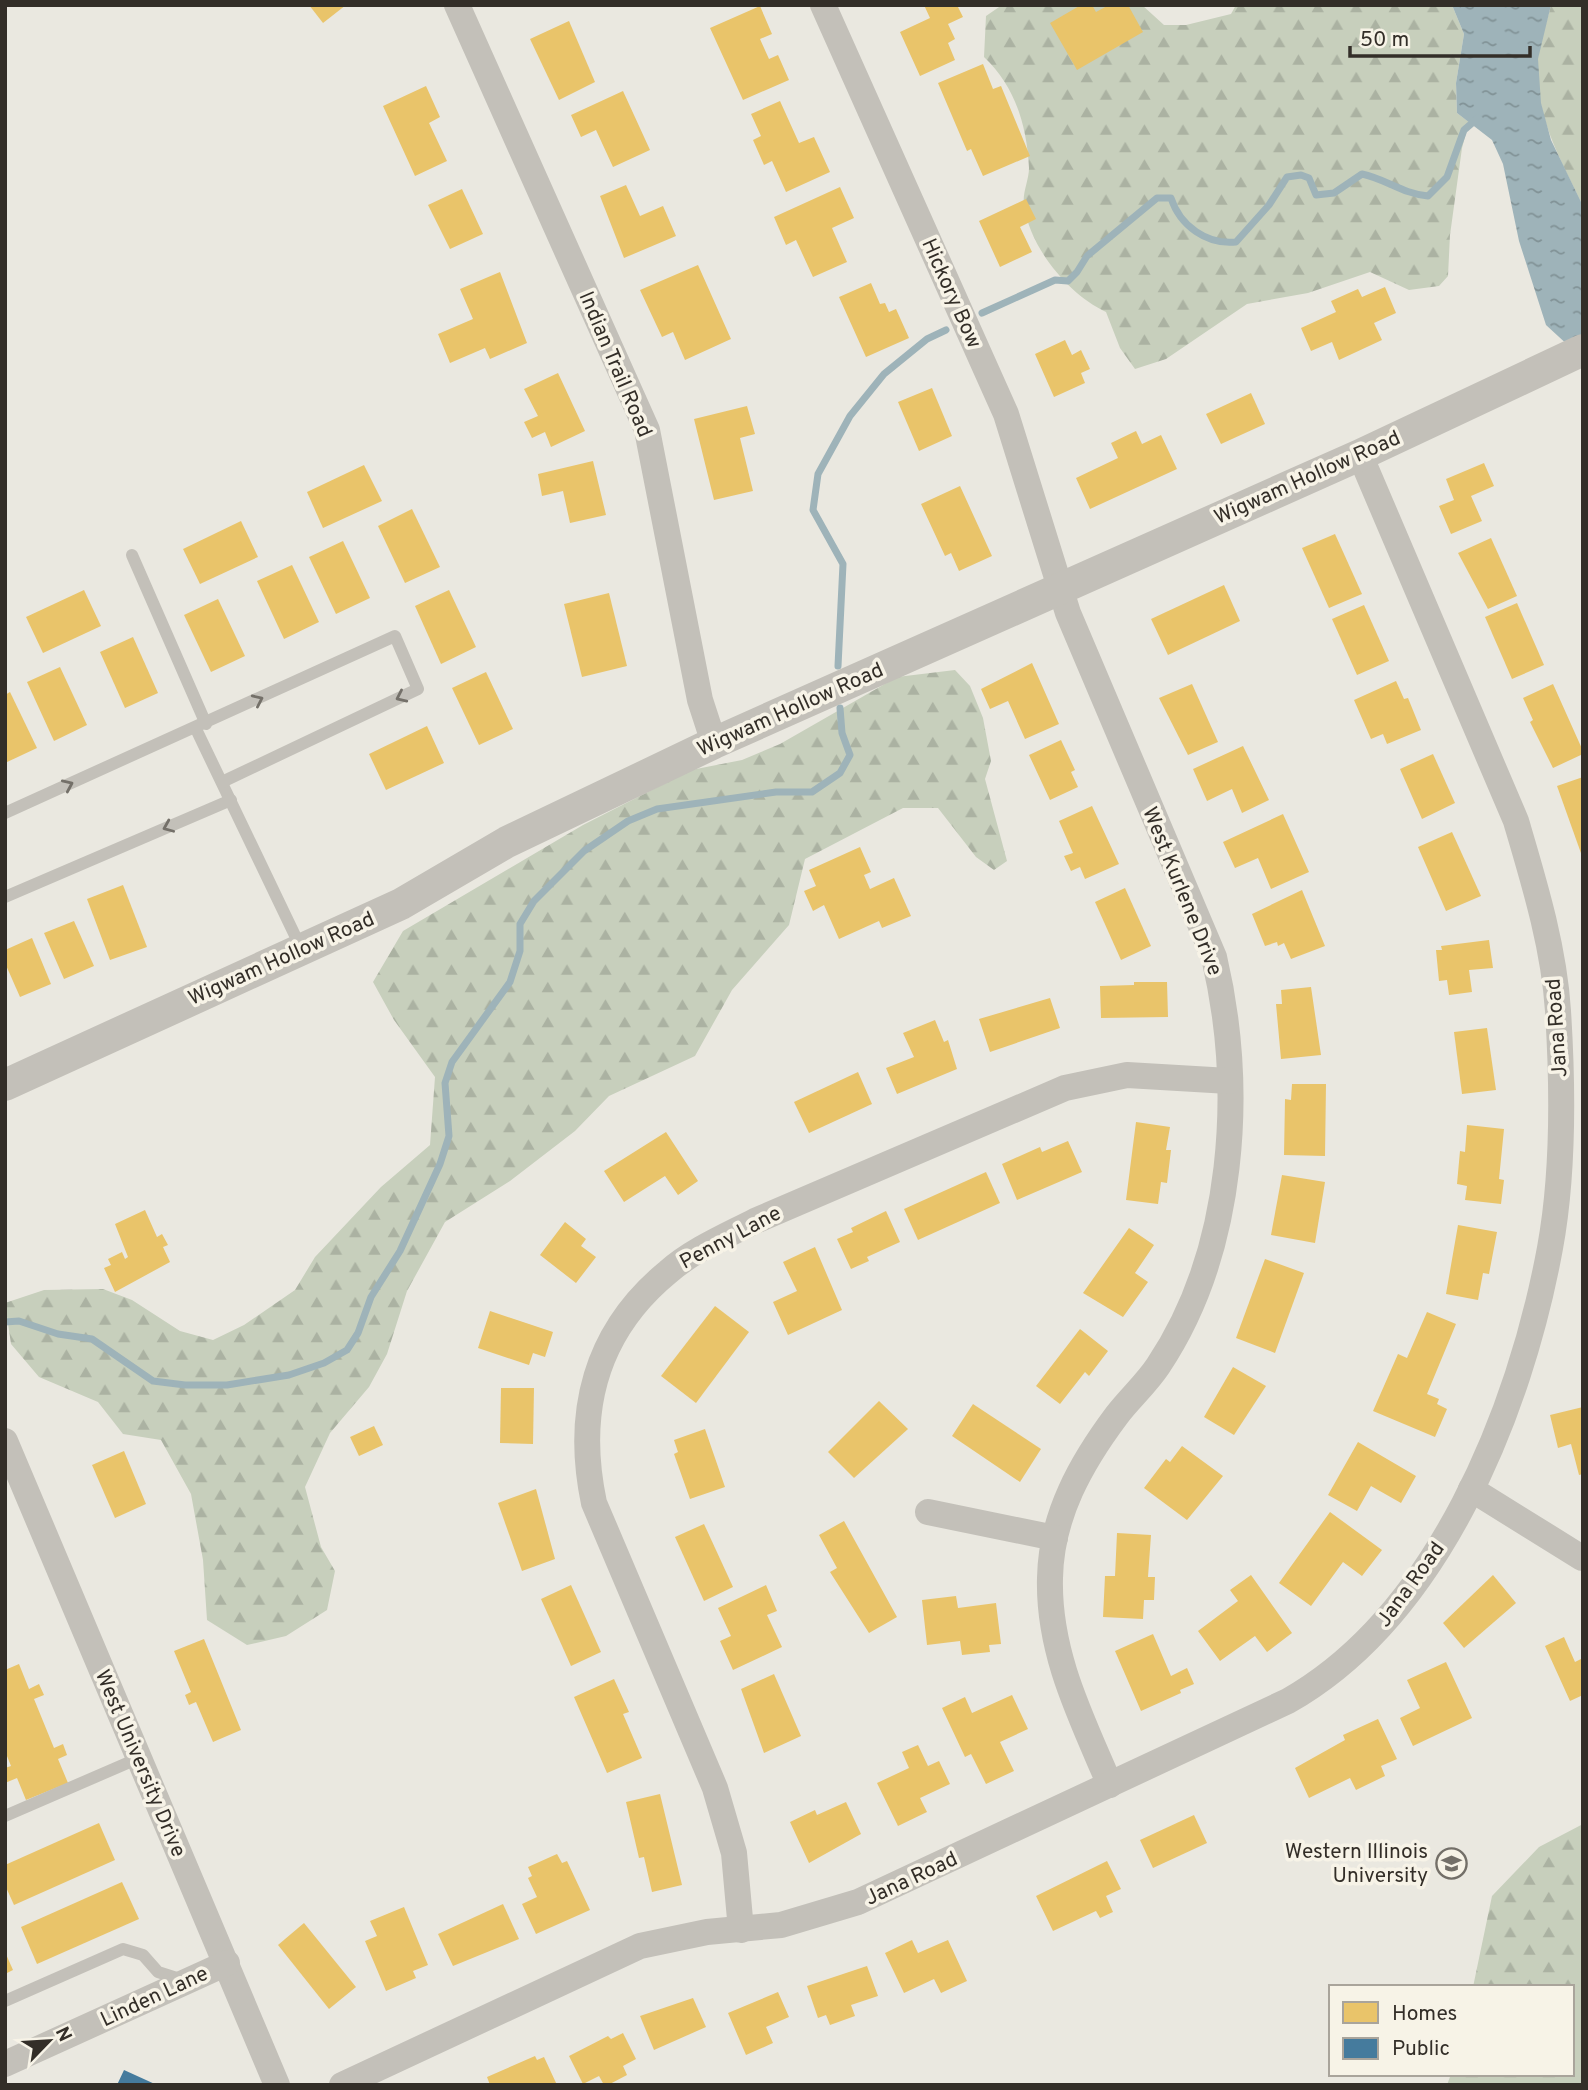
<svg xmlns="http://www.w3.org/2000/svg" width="1588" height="2090" font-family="Overpass,sans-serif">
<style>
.forest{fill:url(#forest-firs)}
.water{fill:url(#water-ripples)}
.homes{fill:#e9c46a}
.public{fill:#457b9d}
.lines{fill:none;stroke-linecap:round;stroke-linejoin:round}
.stream{stroke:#9eb3b9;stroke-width:7}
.service{stroke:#c3c0b9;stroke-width:12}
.minor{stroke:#c3c0b9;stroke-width:26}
.tertiary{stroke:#c3c0b9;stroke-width:32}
.oneway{stroke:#747069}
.labels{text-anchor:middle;stroke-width:7;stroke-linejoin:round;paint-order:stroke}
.street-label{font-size:21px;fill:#332e28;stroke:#f7f3e7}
.poi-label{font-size:21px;fill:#332e28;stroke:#f7f3e7;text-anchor:end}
</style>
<defs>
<pattern id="forest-firs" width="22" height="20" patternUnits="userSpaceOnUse" patternTransform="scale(1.75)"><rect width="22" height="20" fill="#c7cfbc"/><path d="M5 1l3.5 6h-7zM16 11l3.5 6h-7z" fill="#abb2a2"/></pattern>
<pattern id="water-ripples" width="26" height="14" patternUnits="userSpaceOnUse" patternTransform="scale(1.75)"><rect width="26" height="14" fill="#9eb3b9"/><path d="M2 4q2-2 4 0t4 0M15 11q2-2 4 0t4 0" fill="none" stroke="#819296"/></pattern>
</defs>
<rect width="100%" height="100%" fill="#eae8e0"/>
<g class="forest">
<path d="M1002,5h140l22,20h22l45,-11 5,-9h216l12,29 -8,49 1,30 12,9 -7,26 -12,87 -2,41 -9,10 -30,4 -39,-18 -62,21 -61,11 -81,55 -31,10 -15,-21 -14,-36c-38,-18 -76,-64 -82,-107 -2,-12 5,-25 5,-37 -2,-42 -14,-82 -45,-111l2,-41z"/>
<path d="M1551,5h32v201c-22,-45 -51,-96 -45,-148 2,-18 9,-36 13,-53z"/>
<polygon points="955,670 970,686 983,718 991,761 985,779 1007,861 994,870 976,857 938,808 903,808 805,859 789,925 732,990 695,1056 609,1096 575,1131 510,1181 445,1222 407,1291 387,1354 369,1387 330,1433 305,1487 321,1547 335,1571 327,1610 286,1636 247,1645 207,1620 203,1560 191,1494 161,1440 123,1434 98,1402 39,1377 11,1344 5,1303 44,1290 103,1289 132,1300 180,1331 213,1340 244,1325 295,1290 315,1257 381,1187 430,1145 435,1077 394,1020 373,982 403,931 583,825 691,770 742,760 780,744 897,677"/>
<polygon points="1583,1824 1583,2085 1447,2085 1451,2074 1572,2074 1572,1987 1473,1987 1492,1896 1539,1847"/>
</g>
<polygon class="water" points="1452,5 1551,5 1538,59 1541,103 1551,140 1583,206 1583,359 1546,325 1519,241 1503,164 1492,140 1457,113 1456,83 1464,34"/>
<g class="homes">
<polygon points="309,5 346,5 323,23"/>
<polygon points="924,5 957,5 963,17 948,24 955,39 948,43 955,60 920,76 900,32 930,18"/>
<polygon points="1081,5 1092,5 1096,12 1109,5 1128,5 1143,32 1077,70 1050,23"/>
<polygon points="760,6 772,34 760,39 769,59 778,55 789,80 743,100 710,28"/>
<polygon points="569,21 595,82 559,100 530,39"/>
<polygon points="983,64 993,89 1001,86 1030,156 983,176 971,149 967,151 938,83"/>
<polygon points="426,86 440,117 429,123 447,161 415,176 383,106"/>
<polygon points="623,91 650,150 613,167 596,130 581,137 571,115"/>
<polygon points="780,101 799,143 814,137 830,172 786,192 772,161 764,165 753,140 761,136 751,114"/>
<polygon points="626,185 640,216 663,206 676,236 624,258 600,196"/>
<polygon points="840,187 854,218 832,228 847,262 813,277 796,240 786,245 774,217"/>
<polygon points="462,189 483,234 450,249 428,205"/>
<polygon points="1026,199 1036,219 1020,227 1032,252 1000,267 979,221"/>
<polygon points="698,265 731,339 685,360 673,332 662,337 640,290"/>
<polygon points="500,272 527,343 490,359 485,348 450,363 438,334 473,319 460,289"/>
<polygon points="871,283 880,304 885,303 889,312 896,309 909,338 866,357 839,297"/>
<polygon points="1385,287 1396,313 1374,323 1382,340 1339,360 1332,342 1311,351 1301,328 1336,312 1331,301 1358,289 1362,297"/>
<polygon points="1065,340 1072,355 1081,350 1090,369 1081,373 1085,383 1054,397 1035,354"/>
<polygon points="558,373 585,431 551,447 545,432 532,438 524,422 538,416 524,389"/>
<polygon points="932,388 952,436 919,451 898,402"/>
<polygon points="1251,393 1265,424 1221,444 1206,414"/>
<polygon points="747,406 755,434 740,438 753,491 714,500 694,419"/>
<polygon points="1136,431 1142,444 1161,435 1177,469 1090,509 1076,478 1118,458 1111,443"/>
<polygon points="593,461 606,515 570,523 563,491 542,496 538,474"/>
<polygon points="1484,463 1494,486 1471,496 1482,521 1451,534 1439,506 1454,500 1446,479"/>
<polygon points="364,465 382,501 323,528 307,492"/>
<polygon points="960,486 992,556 959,571 951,553 945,556 921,504"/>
<polygon points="412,509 440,567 405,583 378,526"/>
<polygon points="241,521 258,557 200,584 183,549"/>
<polygon points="1335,534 1362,594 1329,608 1302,548"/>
<polygon points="1491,538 1517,596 1488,609 1458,553"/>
<polygon points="343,541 370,598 336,614 309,557"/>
<polygon points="292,565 319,622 284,639 257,581"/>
<polygon points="1224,585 1240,621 1168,655 1151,619"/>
<polygon points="84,590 101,626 43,653 26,617"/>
<polygon points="449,590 476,647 441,664 415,606"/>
<polygon points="609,593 627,666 582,677 564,604"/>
<polygon points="218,599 245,656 211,672 184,615"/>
<polygon points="1517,603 1544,665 1512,679 1485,617"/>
<polygon points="1364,605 1389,661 1357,675 1332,619"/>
<polygon points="133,637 158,693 125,708 100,652"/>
<polygon points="1032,663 1059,724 1025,739 1008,701 990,709 981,689"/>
<polygon points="60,667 87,725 54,741 27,682"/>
<polygon points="486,672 513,729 479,745 452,688"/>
<polygon points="1396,681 1404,699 1408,698 1421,730 1387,744 1383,734 1371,739 1354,700"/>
<polygon points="1192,684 1218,742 1188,755 1159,698"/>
<polygon points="1553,684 1583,751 1583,754 1553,768 1530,722 1533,720 1523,698"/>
<polygon points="10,692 37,748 5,763 5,695"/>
<polygon points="427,726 444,763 386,790 369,754"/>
<polygon points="1061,740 1075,770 1071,772 1078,787 1050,800 1029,755"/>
<polygon points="1243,746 1269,800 1242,813 1232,789 1207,801 1193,769"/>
<polygon points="1433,754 1455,803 1422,819 1400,769"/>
<polygon points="1583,777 1583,855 1582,856 1557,786"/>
<polygon points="1092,806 1119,864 1085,879 1080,867 1071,871 1064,856 1073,853 1059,821"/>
<polygon points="1283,814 1309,872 1271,889 1258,858 1235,868 1223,842"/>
<polygon points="1452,832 1481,896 1446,911 1418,847"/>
<polygon points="860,847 871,872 864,875 870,889 894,878 911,916 882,928 879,921 839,939 824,905 813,911 804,891 816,886 809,870"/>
<polygon points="123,885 147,947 110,960 87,899"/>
<polygon points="1125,888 1151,946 1121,960 1095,902"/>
<polygon points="1302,890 1325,946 1291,959 1284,943 1278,946 1277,942 1265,946 1252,914"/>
<polygon points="74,921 94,966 64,979 44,933"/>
<polygon points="32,938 51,984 20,997 5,963 5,950"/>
<polygon points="1489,940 1493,968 1469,970 1472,992 1449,995 1447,980 1439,981 1436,950 1442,950 1441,946"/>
<polygon points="1134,982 1167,982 1168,1017 1101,1018 1100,986 1134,985"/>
<polygon points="1311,987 1321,1055 1281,1059 1276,1004 1282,1004 1281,990"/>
<polygon points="1050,998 1060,1028 990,1052 979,1019"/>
<polygon points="935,1020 944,1042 948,1040 957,1069 897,1094 886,1068 914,1057 903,1033"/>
<polygon points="1487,1028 1496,1090 1462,1094 1454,1032"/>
<polygon points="858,1072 872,1104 809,1133 794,1102"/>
<polygon points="1292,1084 1326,1084 1325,1156 1284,1155 1285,1099 1291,1100"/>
<polygon points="1136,1122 1170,1127 1166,1150 1171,1150 1167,1183 1161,1182 1158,1204 1126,1200"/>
<polygon points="1467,1125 1504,1129 1499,1179 1504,1180 1501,1204 1465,1200 1467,1186 1457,1184 1460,1151 1465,1152"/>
<polygon points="666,1132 698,1181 678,1195 665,1176 624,1202 604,1171"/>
<polygon points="1068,1141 1082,1172 1017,1200 1002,1164 1040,1147 1042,1152"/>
<polygon points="986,1172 1000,1203 918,1240 904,1209"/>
<polygon points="1282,1175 1325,1182 1315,1243 1271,1235"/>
<polygon points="145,1210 157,1237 162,1234 168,1245 163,1247 170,1262 115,1292 104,1268 111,1265 108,1259 122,1252 125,1259 128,1257 115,1224"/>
<polygon points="886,1211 900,1242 867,1257 869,1261 851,1269 837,1239 853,1232 851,1228"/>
<polygon points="565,1222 586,1239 581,1246 596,1257 576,1283 540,1255"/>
<polygon points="1458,1225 1497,1232 1489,1274 1483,1273 1478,1300 1446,1294"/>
<polygon points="1129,1228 1154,1245 1135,1273 1148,1282 1123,1317 1083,1293"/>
<polygon points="815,1247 842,1310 788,1335 773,1302 797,1291 783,1262"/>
<polygon points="1265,1259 1304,1273 1275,1353 1236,1338"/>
<polygon points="715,1306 749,1332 696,1403 661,1376"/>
<polygon points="490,1311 553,1332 545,1357 533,1353 529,1365 478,1348"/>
<polygon points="1427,1312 1456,1324 1427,1394 1439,1399 1437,1404 1447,1409 1435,1437 1373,1411 1398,1354 1407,1358"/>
<polygon points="1080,1329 1108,1351 1089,1376 1085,1372 1060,1404 1036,1386"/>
<polygon points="1233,1367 1266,1386 1234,1435 1204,1417"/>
<polygon points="501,1388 534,1388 533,1444 500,1443"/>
<polygon points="879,1401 908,1429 854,1478 828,1452"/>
<polygon points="973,1404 1041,1449 1020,1482 952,1436"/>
<polygon points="1583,1407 1583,1474 1579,1475 1571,1444 1558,1448 1550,1415"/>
<polygon points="374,1426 383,1445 359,1456 350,1437"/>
<polygon points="705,1429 725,1487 690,1499 674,1454 678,1452 674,1440"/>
<polygon points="1358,1442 1416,1476 1401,1503 1371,1486 1357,1511 1328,1495"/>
<polygon points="1182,1446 1223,1476 1187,1520 1144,1488 1166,1459 1170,1462"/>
<polygon points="124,1451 146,1504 115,1518 92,1465"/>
<polygon points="536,1489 555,1559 522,1571 498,1503"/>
<polygon points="1330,1512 1382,1550 1362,1576 1343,1562 1311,1606 1279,1583"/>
<polygon points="844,1521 897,1617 869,1633 830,1572 837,1568 819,1535"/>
<polygon points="704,1524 733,1587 704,1601 675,1537"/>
<polygon points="1117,1533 1151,1535 1148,1577 1155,1577 1154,1600 1144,1600 1143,1619 1103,1617 1105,1576 1115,1576"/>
<polygon points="1251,1575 1292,1633 1267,1652 1255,1636 1220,1661 1198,1631 1238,1601 1230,1590"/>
<polygon points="1493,1575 1516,1603 1464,1648 1443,1623"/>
<polygon points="571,1585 601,1652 571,1666 541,1599"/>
<polygon points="766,1585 777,1611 767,1615 782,1647 733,1670 720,1641 731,1636 718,1608"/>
<polygon points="956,1596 958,1608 996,1603 1001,1644 989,1645 990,1652 962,1655 960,1641 927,1645 922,1600"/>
<polygon points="1153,1634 1171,1676 1187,1668 1194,1684 1180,1690 1181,1693 1141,1711 1115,1651"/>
<polygon points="1564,1637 1575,1662 1583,1658 1583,1695 1570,1701 1545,1646"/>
<polygon points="204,1639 241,1730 213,1742 196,1702 189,1705 185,1695 191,1692 174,1651"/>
<polygon points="1446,1662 1472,1718 1413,1746 1400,1718 1420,1708 1407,1680"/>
<polygon points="19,1664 29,1689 39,1684 44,1695 34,1699 54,1748 63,1744 67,1755 58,1759 68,1783 26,1800 17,1778 5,1783 5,1768 11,1766 5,1751 5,1670"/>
<polygon points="774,1674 801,1736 764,1753 741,1689"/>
<polygon points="614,1679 629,1712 623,1714 642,1758 607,1773 574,1697"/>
<polygon points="1012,1695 1028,1729 1000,1742 1014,1771 986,1784 971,1754 965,1757 942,1708 965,1697 972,1713"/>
<polygon points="1378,1719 1397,1759 1381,1766 1385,1776 1356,1790 1350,1778 1309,1798 1295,1768 1345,1740 1343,1735"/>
<polygon points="918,1745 928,1766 939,1761 950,1784 920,1798 927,1812 898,1826 877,1783 909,1768 902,1752"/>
<polygon points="660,1794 682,1885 652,1892 644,1857 639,1858 626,1802"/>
<polygon points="846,1802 861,1834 809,1863 790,1822 815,1810 817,1815"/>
<polygon points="1194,1815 1207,1843 1153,1868 1140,1840"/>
<polygon points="99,1823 115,1860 14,1905 5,1885 5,1865"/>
<polygon points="557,1854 562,1863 567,1861 590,1910 536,1934 522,1904 537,1897 528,1878 532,1876 528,1867"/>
<polygon points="1107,1861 1121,1889 1106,1896 1113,1912 1100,1918 1096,1911 1053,1931 1036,1896"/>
<polygon points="122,1882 139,1919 37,1964 21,1927"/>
<polygon points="503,1904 519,1939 453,1966 438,1934"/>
<polygon points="404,1907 428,1965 413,1971 416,1978 386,1991 365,1941 377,1936 370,1921"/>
<polygon points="304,1923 356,1987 329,2009 278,1945"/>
<polygon points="912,1940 918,1953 948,1940 967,1981 941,1993 934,1979 904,1993 885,1953"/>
<polygon points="5,1952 13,1970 5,1974"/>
<polygon points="867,1966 878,1996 851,2005 855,2016 830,2025 826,2015 818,2018 807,1986"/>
<polygon points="778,1992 789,2017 766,2027 773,2043 746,2055 728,2013"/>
<polygon points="693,1998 706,2027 654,2050 640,2016"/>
<polygon points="623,2033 636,2059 623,2066 627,2075 608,2085 604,2085 599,2076 583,2084 569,2056 608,2036 611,2039"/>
<polygon points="535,2056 537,2060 544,2057 557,2085 490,2085 487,2077"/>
</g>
<polygon class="public" points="124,2070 157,2085 117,2085"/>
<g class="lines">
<g class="stream">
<path d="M982,313l73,-33 13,1 9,-9 10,-16 70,-58h14c9,28 36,47 65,44l33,-37 18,-28 14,-2 8,3 7,17 18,-2 28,-19c24,5 41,20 66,22l19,-19 17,-47 14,-12"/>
<polyline points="838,666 843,564 813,510 818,474 850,416 884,374 927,339 946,330"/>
<polyline points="5,1322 19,1321 58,1334 92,1339 153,1381 185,1385 227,1385 289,1375 324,1363 347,1350 358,1333 371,1297 400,1251 440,1164 449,1136 445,1083 452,1062 510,982 520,951 520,924 534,901 584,851 628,821 657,809 776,792 812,792 840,773 850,755 842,733 840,708"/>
</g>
<g class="service">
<polyline points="132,555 206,724"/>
<polyline points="196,729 301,948"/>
<polyline points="5,813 395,636 418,689 222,782"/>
<polyline points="5,897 231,800"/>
<polyline points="5,1816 139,1758"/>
<polyline points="5,2001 123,1949 143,1955 158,1972 183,1980"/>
</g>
<g class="minor">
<polyline points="457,5 647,430 700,700 714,743"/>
<path d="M823,5l183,409 62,199 146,344c31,132 21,294 -56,409 -12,18 -28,32 -41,49 -36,48 -66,101 -67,163 -2,75 31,139 60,207"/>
<polyline points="5,1441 277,2085"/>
<polyline points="1471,1489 1582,1558"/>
<polyline points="928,1512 1055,1538"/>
<path d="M741,1930l-7,-77 -19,-65 -121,-285c-19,-90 1,-171 74,-231 25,-22 58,-36 87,-51l310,-133 62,-13 102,6"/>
<polyline points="5,2064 227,1963"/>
<path d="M342,2085l298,-139 67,-14 74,-7 77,-23 430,-201c150,-85 232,-290 262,-453 14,-76 13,-159 8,-237 -4,-64 -24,-129 -42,-190l-156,-366"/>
</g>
<polyline class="tertiary" points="5,1085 401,904 507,842 714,743 1360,455 1583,350"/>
</g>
<defs><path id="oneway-chevron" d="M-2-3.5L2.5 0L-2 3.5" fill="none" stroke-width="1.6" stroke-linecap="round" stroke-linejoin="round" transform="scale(1.75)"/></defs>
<g class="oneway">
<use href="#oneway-chevron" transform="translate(401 697) rotate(155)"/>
<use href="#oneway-chevron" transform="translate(258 700) rotate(-25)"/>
<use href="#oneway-chevron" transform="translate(68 785) rotate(-24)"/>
<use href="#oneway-chevron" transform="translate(168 827) rotate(157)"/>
</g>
<defs>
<symbol id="university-ring" viewBox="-11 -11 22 22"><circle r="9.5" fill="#f7f3e7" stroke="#736f68" stroke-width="1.5"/><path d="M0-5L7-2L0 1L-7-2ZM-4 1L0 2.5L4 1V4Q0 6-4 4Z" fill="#736f68"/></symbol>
</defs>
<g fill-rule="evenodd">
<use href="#university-ring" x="1434" y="1846" width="35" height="35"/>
</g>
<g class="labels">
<g class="street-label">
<text transform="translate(952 293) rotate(66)" y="7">Hickory Bow</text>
<text transform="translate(616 364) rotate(67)" y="7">Indian Trail Road</text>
<text transform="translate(1307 477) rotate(-24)" y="7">Wigwam Hollow Road</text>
<text transform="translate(790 709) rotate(-24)" y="7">Wigwam Hollow Road</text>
<text transform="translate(1183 891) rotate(68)" y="7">West Kurlene Drive</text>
<text transform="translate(281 958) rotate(-24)" y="7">Wigwam Hollow Road</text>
<text transform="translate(1556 1028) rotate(-94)" y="7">Jana Road</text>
<text transform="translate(730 1237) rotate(-28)" y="7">Penny Lane</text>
<text transform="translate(1410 1584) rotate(-54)" y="7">Jana Road</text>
<text transform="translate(141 1763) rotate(67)" y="7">West University Drive</text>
<text transform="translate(911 1878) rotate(-25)" y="7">Jana Road</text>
<text transform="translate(154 1996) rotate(-25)" y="7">Linden Lane</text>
</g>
<g class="poi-label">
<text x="1428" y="1858">Western Illinois<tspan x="1428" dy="24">University</tspan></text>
</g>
</g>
<rect width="1588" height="2090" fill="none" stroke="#332e28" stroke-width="14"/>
<rect x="1329" y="1985" width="245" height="91" fill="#f7f3e7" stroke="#a9a49b" stroke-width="2"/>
<rect x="1343" y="2002" width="35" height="21" fill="#e9c46a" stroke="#a9a49b" stroke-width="2"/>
<text x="1392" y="2020" font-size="21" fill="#332e28">Homes</text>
<rect x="1343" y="2038" width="35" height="21" fill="#457b9d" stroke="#a9a49b" stroke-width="2"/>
<text x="1392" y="2055" font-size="21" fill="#332e28">Public</text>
<g transform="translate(49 2041) rotate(65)" stroke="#f7f3e7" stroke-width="5" paint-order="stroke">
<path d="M0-5L12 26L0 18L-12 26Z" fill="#332e28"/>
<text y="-10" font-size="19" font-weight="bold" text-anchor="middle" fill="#332e28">N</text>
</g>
<path d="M1350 46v10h180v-10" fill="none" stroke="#332e28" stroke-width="3.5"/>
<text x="1360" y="46" font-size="21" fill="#332e28" stroke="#f7f3e7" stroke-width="5" paint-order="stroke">50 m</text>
</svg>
